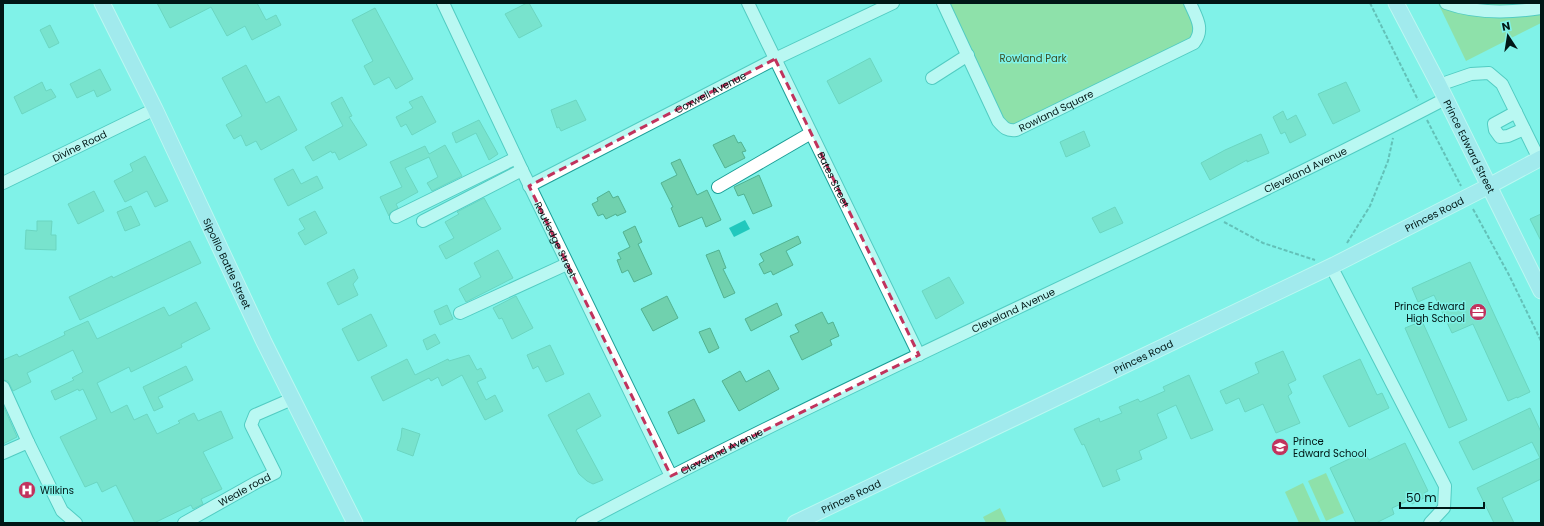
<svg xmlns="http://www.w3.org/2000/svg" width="1544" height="526" font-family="Poppins,sans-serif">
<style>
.green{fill:#a0cd61}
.water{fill:#21c8bd}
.building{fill:#70d1ae;stroke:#51b291}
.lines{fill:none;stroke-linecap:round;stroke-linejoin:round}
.minor-casing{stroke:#1a9e96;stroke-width:14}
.major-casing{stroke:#fff;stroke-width:17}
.path{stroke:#40857f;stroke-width:2;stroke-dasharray:4 2;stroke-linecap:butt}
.minor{stroke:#fff;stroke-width:12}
.major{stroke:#c9dff4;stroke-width:15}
.marked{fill:none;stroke:#c1335d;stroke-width:3;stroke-dasharray:8 5;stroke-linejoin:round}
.labels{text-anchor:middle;stroke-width:3;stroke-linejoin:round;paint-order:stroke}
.park-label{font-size:10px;fill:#3b4e20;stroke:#80f2e8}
.street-label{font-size:10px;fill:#001716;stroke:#80f2e8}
.poi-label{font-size:10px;fill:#001716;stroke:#80f2e8;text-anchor:start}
</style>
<rect width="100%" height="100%" fill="#80f2e8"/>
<g class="green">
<polygon points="944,3 1188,3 1202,36 1008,132"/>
<polygon points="1438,3 1541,3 1541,23 1466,61"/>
<polygon points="1326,473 1344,513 1326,521 1308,481"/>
<polygon points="1303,483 1321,523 1299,523 1285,492"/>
<polygon points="1000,508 1007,523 986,523 983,517"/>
</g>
<polygon class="water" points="745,220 750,229 734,237 729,228"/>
<g class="building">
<polygon points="157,3 257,3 266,20 276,15 281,25 252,40 245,26 227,36 211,7 170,28"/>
<polygon points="527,3 529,3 542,26 519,38 505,14"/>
<polygon points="375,8 413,79 396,89 389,77 374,85 364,66 373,61 352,20"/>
<polygon points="50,25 59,43 49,48 40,30"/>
<polygon points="870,58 882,81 839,104 827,81"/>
<polygon points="246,65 266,103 279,96 297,130 261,150 256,141 246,146 241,135 234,139 226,125 242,116 222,78"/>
<polygon points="100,69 111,90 97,97 94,90 77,98 70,84"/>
<polygon points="42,82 46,91 51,89 56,97 22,114 14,97"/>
<polygon points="1346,82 1360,111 1333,124 1318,94"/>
<polygon points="422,96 436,122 412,135 406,124 401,127 396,117 413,108 409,102"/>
<polygon points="342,97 352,116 349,117 367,145 339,160 335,152 332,153 331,151 313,161 305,147 343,126 331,103"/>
<polygon points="576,100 586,120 561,131 559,127 557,128 551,110"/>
<polygon points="1283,111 1287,120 1296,115 1306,135 1290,143 1285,132 1281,134 1273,117"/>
<polygon points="479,120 498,154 489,160 476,133 456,143 452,133"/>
<polygon points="1084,131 1090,146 1066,157 1060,142"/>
<polygon points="1261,134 1269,153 1247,162 1247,160 1210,180 1201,163 1225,150"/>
<polygon points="734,135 738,143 741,142 746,151 742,152 745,158 725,168 713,145"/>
<polygon points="445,145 462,176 432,191 427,183 438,177 429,157 405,168 418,192 396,204 398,208 390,213 389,216 380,197 402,187 390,162 425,146 429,154"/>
<polygon points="145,156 168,201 155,207 147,191 125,202 114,181 133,171 130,164"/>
<polygon points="680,159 697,195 707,190 721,220 706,227 702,217 679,227 671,208 673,207 661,183 677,175 671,163"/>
<polygon points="293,169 301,184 317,176 323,188 288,206 274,179"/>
<polygon points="759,175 772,206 753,214 744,194 738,196 734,187"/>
<polygon points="94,191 104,211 78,224 68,204"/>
<polygon points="609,191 613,198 618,196 626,212 617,216 616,214 606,219 603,214 598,216 592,204 598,201 597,198"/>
<polygon points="484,198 501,229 446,259 439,246 454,238 445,222 459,214 457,212"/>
<polygon points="131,206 140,225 125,231 117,212"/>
<polygon points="1115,207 1123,223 1100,233 1092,218"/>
<polygon points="315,211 327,233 305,245 298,233 305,229 299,219"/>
<polygon points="1541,214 1541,241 1530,219"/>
<polygon points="37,221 52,221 51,235 56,235 56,250 25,249 26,230 37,231"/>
<polygon points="635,226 642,242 638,244 652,274 634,282 628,270 622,273 617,260 621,259 618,253 630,247 623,232"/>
<polygon points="798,236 801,243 786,251 793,265 773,275 771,271 764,274 759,264 764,261 760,254"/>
<polygon points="190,241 201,263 80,320 69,297 112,276 113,278"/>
<polygon points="498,250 513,278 466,302 459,289 481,277 474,263"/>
<polygon points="719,250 726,268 723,269 735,293 724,298 706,255"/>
<polygon points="1470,262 1530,392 1517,398 1517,397 1508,401 1473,324 1452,333 1434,295 1418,302 1412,288"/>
<polygon points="354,269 358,278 353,284 358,295 338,305 327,283"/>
<polygon points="949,277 964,303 936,319 922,291"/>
<polygon points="516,296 533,328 512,339 502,318 499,319 493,308"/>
<polygon points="667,296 678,318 653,331 641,309"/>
<polygon points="196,302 210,329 181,344 182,347 131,372 129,367 97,383 111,413 127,405 134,420 147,414 157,434 180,423 178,421 194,413 198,421 221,411 233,438 203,452 222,489 201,499 203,504 193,509 191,505 154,523 135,523 116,485 102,492 97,482 85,487 60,437 97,419 83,389 79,391 78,389 55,400 51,391 74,380 72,378 83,372 73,350 27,373 31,382 13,391 8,381 3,380 3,360 17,354 19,357 65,335 64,332 88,321 97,339 164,307 169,316"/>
<polygon points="777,303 782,315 751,331 745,319"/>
<polygon points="447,305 453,319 440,325 434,311"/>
<polygon points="822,312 828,324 833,322 839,336 830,340 832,345 802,360 790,336 799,332 795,325"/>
<polygon points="371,314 387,346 358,361 342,329"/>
<polygon points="1422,321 1467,420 1449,428 1405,328"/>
<polygon points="710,328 719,348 709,353 699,332"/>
<polygon points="435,334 440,343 427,350 423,340"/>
<polygon points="550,345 564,374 546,382 538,366 533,369 527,355"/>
<polygon points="1283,351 1296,380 1288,384 1292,393 1288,396 1300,423 1276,433 1263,404 1245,412 1239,398 1226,404 1220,391 1259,373 1255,363"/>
<polygon points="469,355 477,370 481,368 486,378 477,382 486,400 495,395 503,411 485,420 462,375 442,386 438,377 431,381 429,378 383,401 371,377 407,359 415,375 448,359 449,361"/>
<polygon points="1360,359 1377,395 1382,393 1389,408 1349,427 1323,376"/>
<polygon points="186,366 193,380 158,397 163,407 154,411 143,387"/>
<polygon points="769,370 779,389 739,411 722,381 740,371 746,382"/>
<polygon points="1189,375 1213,430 1191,439 1176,405 1157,414 1167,438 1139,451 1142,459 1116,470 1120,480 1103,487 1084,444 1082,445 1074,429 1099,418 1100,422 1122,413 1119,407 1138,399 1140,402 1165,391 1163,387"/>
<polygon points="589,393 601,416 576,430 603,480 593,484 587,481 579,474 548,415"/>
<polygon points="694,399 705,421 678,434 668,412"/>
<polygon points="3,405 17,437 3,444"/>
<polygon points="1530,408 1541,432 1541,479 1502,498 1514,523 1494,523 1477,488 1540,458 1532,442 1473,470 1459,442"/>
<polygon points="402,428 420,434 413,456 397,450 401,437"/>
<polygon points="1405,443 1428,491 1424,493 1426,497 1412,504 1410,500 1392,508 1394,514 1376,523 1356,523 1330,468 1364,452 1369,460"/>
</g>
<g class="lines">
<defs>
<g id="minor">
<path id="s1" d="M443,3l79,167 149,306"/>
<path id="s2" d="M748,3l171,352"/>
<path id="s3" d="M943,3l55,118c6,7 9,10 18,9l178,-87c11,-14 2,-26 -4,-40"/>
<path d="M1446,3c31,11 63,10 95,5"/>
<polyline points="932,78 968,55"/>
<polyline points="1439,85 1471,74 1489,73 1502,84 1539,159"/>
<polyline points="1516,112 1494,124 1495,130 1500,137 1508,136 1524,129"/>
<path id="s4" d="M3,183l152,-74"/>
<path id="s5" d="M529,186l246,-127 118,-56"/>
<polyline points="718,187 811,133"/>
<polyline points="396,217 516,158"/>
<polyline points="423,221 522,170"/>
<polyline points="1331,266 1445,486 1444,508 1430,523"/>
<polyline points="460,313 567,264"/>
<polyline points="3,387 28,442"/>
<polyline points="3,453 28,442 62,511 76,523"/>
<path id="s6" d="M184,523l73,-41 18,-9 -24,-48 4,-10 37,-16"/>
<path id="s7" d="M582,523c283,-151 579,-276 863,-424"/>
</g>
<g id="major">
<path id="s8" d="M102,3l53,106 109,233 91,181"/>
<path id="s9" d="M1396,3l43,82 102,206"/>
<path id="s10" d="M795,523l539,-258 155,-79 52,-28"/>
</g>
</defs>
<use href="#minor" class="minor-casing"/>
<use href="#major" class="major-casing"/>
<g class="path">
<polyline points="1370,3 1418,100"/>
<polyline points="1427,120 1461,186"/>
<polyline points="1473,209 1509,275 1541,341"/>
<polyline points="1224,222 1263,243 1315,260"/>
<polyline points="1347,243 1370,206 1388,161 1393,138"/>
</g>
<use href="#minor" class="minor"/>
<use href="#major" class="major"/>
</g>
<path d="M0 0H1544V526H0ZM775,59l144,296 -248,121 -142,-290z" fill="#80f2e8" fill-opacity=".55" fill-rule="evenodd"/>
<path class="marked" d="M775,59l144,296 -248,121 -142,-290z"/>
<defs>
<symbol id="office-disc" viewBox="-11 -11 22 22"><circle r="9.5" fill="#c1335d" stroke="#80f2e8"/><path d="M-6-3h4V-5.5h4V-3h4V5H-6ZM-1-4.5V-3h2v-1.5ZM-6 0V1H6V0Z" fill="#fff"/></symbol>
<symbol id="school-disc" viewBox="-11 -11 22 22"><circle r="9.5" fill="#c1335d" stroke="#80f2e8"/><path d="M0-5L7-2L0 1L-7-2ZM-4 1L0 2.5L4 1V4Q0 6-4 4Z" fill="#fff"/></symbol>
<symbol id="hospital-disc" viewBox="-11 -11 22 22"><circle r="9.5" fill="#c1335d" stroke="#80f2e8"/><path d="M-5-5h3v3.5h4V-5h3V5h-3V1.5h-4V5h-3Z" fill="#fff"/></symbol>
</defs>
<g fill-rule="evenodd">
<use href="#office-disc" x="1468" y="302" width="20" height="20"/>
<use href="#school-disc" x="1270" y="437" width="20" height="20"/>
<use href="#hospital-disc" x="17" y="480" width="20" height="20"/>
</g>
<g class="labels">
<g class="park-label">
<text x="1033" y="62">Rowland Park</text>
</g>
<g class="street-label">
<text dy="4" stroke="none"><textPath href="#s5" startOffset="204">Coxwell Avenue</textPath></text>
<text dy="4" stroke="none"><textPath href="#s3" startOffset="196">Rowland Square</textPath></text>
<text dy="4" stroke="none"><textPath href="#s4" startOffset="85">Divine Road</textPath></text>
<text dy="4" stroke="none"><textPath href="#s9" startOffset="161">Prince Edward Street</textPath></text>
<text dy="4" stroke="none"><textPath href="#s7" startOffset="805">Cleveland Avenue</textPath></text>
<text dy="4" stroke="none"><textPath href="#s2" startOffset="196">Bates Street</textPath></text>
<text dy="4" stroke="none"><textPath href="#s10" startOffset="710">Princes Road</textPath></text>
<text dy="4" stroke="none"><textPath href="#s1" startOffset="262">Routledge Street</textPath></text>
<text dy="4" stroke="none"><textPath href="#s8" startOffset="289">Sipolilo Battle Street</textPath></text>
<text dy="4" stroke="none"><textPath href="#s7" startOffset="481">Cleveland Avenue</textPath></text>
<text dy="4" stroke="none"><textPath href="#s10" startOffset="386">Princes Road</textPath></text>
<text dy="4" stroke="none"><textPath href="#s7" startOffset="157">Cleveland Avenue</textPath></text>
<text dy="4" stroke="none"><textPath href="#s6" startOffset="69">Weale road</textPath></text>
<text dy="4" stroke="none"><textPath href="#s10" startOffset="62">Princes Road</textPath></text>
</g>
<g class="poi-label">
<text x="1465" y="310" text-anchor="end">Prince Edward<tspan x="1465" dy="12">High School</tspan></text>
<text x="1293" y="445">Prince<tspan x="1293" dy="12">Edward School</tspan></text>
<text x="40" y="494">Wilkins</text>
</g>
</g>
<rect width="1544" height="526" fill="none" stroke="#001716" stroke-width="8"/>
<g transform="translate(1508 36) rotate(348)" stroke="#80f2e8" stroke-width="3" paint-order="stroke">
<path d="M0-3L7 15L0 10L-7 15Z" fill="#001716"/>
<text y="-6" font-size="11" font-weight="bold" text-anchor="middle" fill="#001716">N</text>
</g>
<path d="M1400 502v6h84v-6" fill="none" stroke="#001716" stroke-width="2"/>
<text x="1406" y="502" font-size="12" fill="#001716" stroke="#80f2e8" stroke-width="3" paint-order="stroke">50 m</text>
</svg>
